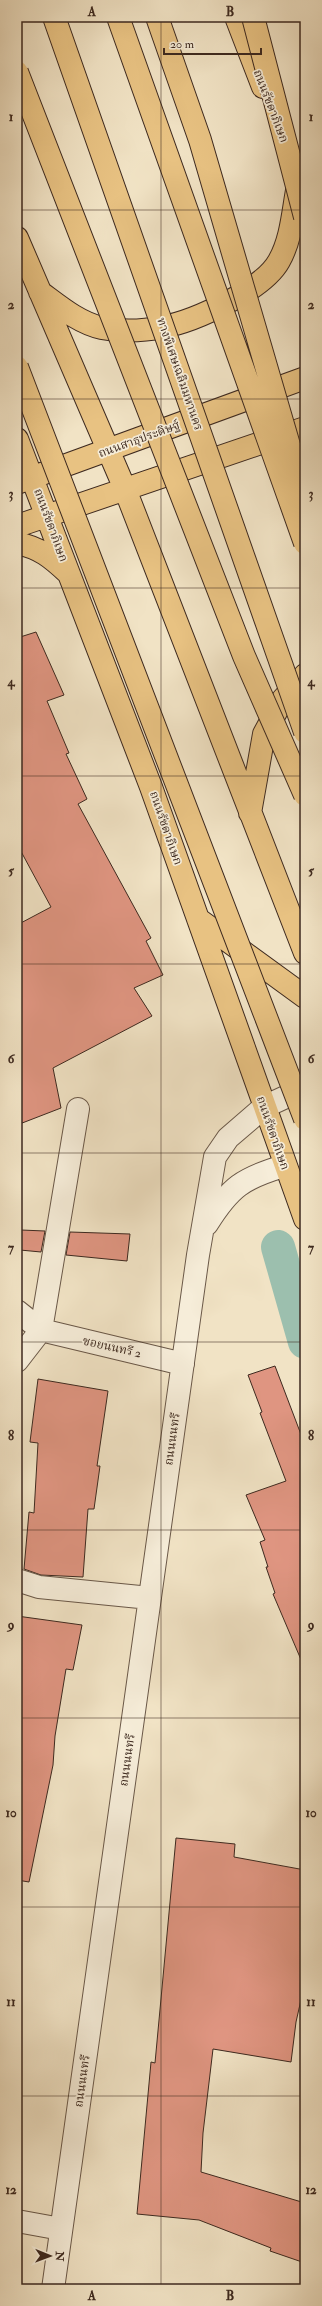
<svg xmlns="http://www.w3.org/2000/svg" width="322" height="2306" font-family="'IM FELL Double Pica','Noto Serif Thai',serif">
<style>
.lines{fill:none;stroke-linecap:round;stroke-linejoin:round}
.canal{stroke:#9cbfae;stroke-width:34}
.building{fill:#df9581;stroke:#3d291f}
.minor-casing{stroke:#6a5848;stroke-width:24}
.major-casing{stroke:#3d291f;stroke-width:24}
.minor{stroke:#f6edd9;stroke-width:22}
.major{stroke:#e8c282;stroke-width:22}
.major-bridge-casing{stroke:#3d291f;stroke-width:24;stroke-linecap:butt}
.highway-bridge-casing{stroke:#3d291f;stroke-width:24;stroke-linecap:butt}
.major-bridge{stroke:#e8c282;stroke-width:22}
.highway-bridge{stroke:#e8c282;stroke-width:22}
.grid{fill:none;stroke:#3d291f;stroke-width:1;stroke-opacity:0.55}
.labels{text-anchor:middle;stroke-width:3.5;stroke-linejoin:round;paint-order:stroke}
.street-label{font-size:12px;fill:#3d291f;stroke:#f6edd9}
.neatline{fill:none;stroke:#3d291f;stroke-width:1.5}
.grid-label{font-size:13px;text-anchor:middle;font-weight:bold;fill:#3d291f}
</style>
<rect width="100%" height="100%" fill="#f1e3c5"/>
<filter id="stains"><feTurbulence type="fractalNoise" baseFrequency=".005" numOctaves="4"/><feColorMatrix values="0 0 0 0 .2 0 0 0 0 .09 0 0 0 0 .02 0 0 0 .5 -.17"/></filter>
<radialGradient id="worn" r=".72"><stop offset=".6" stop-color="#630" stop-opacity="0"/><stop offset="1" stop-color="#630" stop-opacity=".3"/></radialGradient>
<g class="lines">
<!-- canal -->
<path class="canal" d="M278,1247L305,1342"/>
</g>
<!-- building -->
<path class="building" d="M36,632L64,695L47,701L69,753L66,754L87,799L78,804L151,938L146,941L163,975L134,988L152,1016L53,1068L61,1108L17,1125V925L51,907L17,844V638Z
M21,1230L45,1231L41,1252L20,1250Z
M70,1232L130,1234L127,1261L66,1255Z
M275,1366L305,1445V1669L273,1594L275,1593L266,1567H268L260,1542L265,1540L246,1495L286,1481L260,1413L262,1412L248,1375Z
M38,1379L108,1391L97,1466H100L94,1509H88L83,1577L41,1575L24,1569L29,1512L34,1513L38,1443L30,1442Z
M17,1616L82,1625L73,1670L66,1669L55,1736L53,1765L29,1882L17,1880Z
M176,1838L235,1844L234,1857L305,1870V1982L296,2022L291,2062L213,2049L203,2133L201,2172L305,2203V2263L270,2251L271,2248L199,2220L137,2214L151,2062L155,2063Z"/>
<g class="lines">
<!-- minor casing -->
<g class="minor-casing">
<path id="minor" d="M207,1224C230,1187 243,1178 284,1166
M17,1311L41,1330L183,1364
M17,1361L41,1330L78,1109
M17,1580L39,1587L150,1598
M17,2221L61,2229
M53,2289L198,1255L215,1157L228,1138L264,1107L305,1088"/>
</g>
<!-- major casing -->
<g class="major-casing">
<path id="major" d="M236,17L263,87
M17,238L125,489L305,953
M40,292C59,306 79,323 102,328C122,332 143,331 163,327C195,321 263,290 279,261C292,238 293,210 298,185
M17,439L151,787L305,1219
M17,483L305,378
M17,526L305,428
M17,543C40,548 51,557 68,573
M250,813L264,734L283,699L305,675
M198,919L305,997"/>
</g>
<!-- minor -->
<use href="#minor" class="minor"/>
<!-- major -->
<use href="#major" class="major"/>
<!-- major-bridge casing -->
<g class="major-bridge-casing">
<path id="major-bridge" d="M253,17L305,217
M17,367L305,1119"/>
</g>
<!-- highway-bridge casing -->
<g class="highway-bridge-casing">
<path id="highway-bridge" d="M54,17L305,732
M118,17L305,543
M157,17L200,140L305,500
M17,72L244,656L305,795"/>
</g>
<!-- major-bridge -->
<use href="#major-bridge" class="major-bridge"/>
<!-- highway-bridge -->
<use href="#highway-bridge" class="highway-bridge"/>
</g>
<!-- grid -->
<path class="grid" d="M161,17V2289M17,210H305M17,399H305M17,588H305M17,776H305M17,964H305M17,1153H305M17,1342H305M17,1530H305M17,1718H305M17,1907H305M17,2096H305"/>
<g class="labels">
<!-- street labels -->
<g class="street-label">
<text transform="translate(271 106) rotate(69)" y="4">ถนนรัชดาภิเษก</text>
<text transform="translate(180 374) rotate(71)" y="4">ทางพิเศษเฉลิมมหานคร</text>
<text transform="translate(139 439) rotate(-20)" y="4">ถนนสาธุประดิษฐ์</text>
<text transform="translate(51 525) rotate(70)" y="4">ถนนรัชดาภิเษก</text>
<text transform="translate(166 828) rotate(71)" y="4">ถนนรัชดาภิเษก</text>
<text transform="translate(273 1133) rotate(71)" y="4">ถนนรัชดาภิเษก</text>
<text transform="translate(112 1347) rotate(13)" y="4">ซอยนนทรี 2</text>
<text transform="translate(172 1439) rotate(-82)" y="4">ถนนนนทรี</text>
<text transform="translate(127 1760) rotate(-82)" y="4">ถนนนนทรี</text>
<text transform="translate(82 2081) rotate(-82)" y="4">ถนนนนทรี</text>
</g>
</g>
<!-- margin -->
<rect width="322" height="2306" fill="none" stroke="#f1e3c5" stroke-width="44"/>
<!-- north arrow -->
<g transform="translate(50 2256) rotate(91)" stroke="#f6edd9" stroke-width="3" paint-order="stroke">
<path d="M0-3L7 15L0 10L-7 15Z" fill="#3d291f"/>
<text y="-6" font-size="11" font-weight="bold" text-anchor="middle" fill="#3d291f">N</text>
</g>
<!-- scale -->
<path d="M164 48v6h97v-6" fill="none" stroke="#3d291f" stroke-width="2"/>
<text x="170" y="48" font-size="12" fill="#3d291f" stroke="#f6edd9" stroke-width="3" paint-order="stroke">20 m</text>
<rect x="22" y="22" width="278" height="2262" class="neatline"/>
<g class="grid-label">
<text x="92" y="16">A</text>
<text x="230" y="16">B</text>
<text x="11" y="121">1</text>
<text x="311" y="121">1</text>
<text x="11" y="309">2</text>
<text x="311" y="309">2</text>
<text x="11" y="498">3</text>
<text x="311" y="498">3</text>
<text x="11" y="686">4</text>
<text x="311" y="686">4</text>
<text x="11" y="875">5</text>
<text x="311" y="875">5</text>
<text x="11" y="1063">6</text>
<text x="311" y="1063">6</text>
<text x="11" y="1252">7</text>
<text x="311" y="1252">7</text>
<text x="11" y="1440">8</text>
<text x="311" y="1440">8</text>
<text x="11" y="1629">9</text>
<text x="311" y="1629">9</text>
<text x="11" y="1817">10</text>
<text x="311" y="1817">10</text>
<text x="11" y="2006">11</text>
<text x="311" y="2006">11</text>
<text x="11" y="2194">12</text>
<text x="311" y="2194">12</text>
<text x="92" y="2300">A</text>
<text x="230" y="2300">B</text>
</g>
<rect width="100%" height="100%" filter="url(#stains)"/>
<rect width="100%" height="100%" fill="url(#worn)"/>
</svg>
